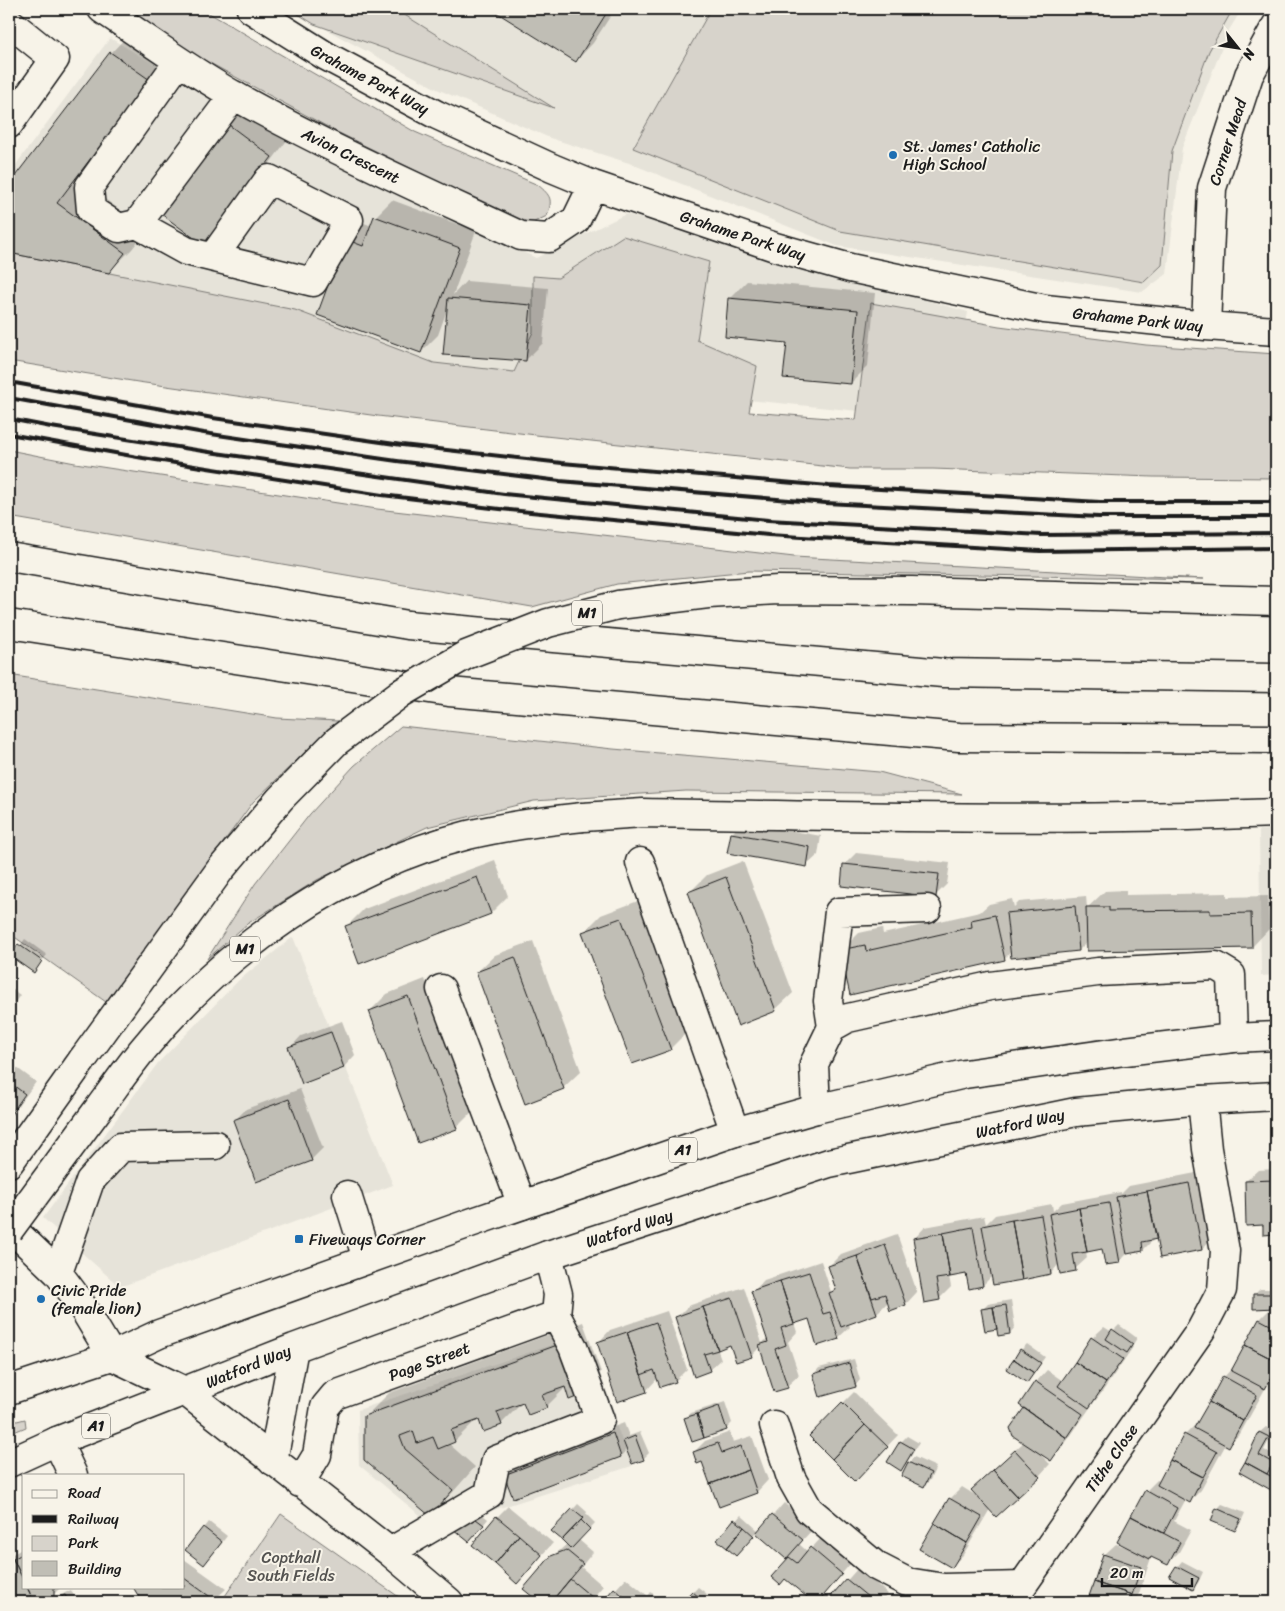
<svg xmlns="http://www.w3.org/2000/svg" width="1285" height="1611" font-family="Sriracha,sans-serif">
<style>
.built{fill:#e6e3d9}
.green{fill:#d7d3cb;stroke:#7a7874}
.shadow{fill:#0003}
.building{fill:#c0beb5;stroke:#1c1c1c}
.lines{fill:none;stroke-linecap:round;stroke-linejoin:round}
.minor-casing{stroke:#1c1c1c;stroke-width:31}
.highway-casing{stroke:#1c1c1c;stroke-width:31}
.minor{stroke:#f7f3e8;stroke-width:28}
.highway{stroke:#f7f3e8;stroke-width:28}
.rail{stroke:#1c1c1c;stroke-width:4}
.highway-bridge-casing{stroke:#1c1c1c;stroke-width:31;stroke-linecap:butt}
.highway-bridge{stroke:#f7f3e8;stroke-width:28}
.poi-dot{fill:#1f6fb2;stroke:#f7f3e8;stroke-width:2}
.labels{text-anchor:middle;stroke-width:4;stroke-linejoin:round;paint-order:stroke}
.shield{fill:#f7f3e8;stroke:#5e5c59;stroke-width:1}
.shield-label{font-size:15px;font-weight:bold;fill:#1c1c1c}
.street-label{font-size:16px;fill:#1c1c1c;stroke:#f7f3e8}
.poi-label{font-size:16px;fill:#1c1c1c;stroke:#f7f3e8;text-anchor:start}
.park-label{font-size:16px;fill:#545351;stroke:#f7f3e8}
</style>
<rect width="100%" height="100%" fill="#f7f3e8"/>
<filter id="ink" filterUnits="userSpaceOnUse"><feTurbulence type="fractalNoise" baseFrequency=".02" numOctaves="2"/><feDisplacementMap in="SourceGraphic" scale="10" xChannelSelector="R" yChannelSelector="G"/><feConvolveMatrix kernelMatrix="1 2 1 2 8 2 1 2 1" color-interpolation-filters="sRGB"/></filter>
<g filter="url(#ink)">
<!-- built -->
<path class="built" d="M292,9H1242L1229,30L1182,148L1167,274L1142,292L837,246L629,163L550,138L437,89L329,31Z
M110,38L263,128L536,258L626,214L968,312L949,420L426,368L9,266V174Z
M1276,829V975L1261,976L1259,830Z
M293,937L393,1185L120,1287L43,1218L158,1063L238,981Z
M581,1335L632,1466L484,1513L443,1534L359,1465L358,1410Z"/>
<!-- green -->
<path class="green" d="M125,9H202L415,132L538,185C551,196 553,199 547,216L534,222L518,221L337,132L197,56Z
M290,9H395L554,108L314,24Z
M711,9H1233L1209,51L1172,151L1162,265L1144,282L840,231L633,148Z
M623,236L709,262L697,340L757,366L749,412L856,420L871,303L999,326L1146,345L1276,354V478L1153,477L933,469H850L536,435L378,416L138,382L9,361V253L295,310L434,363L514,372L533,332V276L558,278Z
M9,450L75,463L377,509L794,557L1204,579L749,571L617,584L532,607L9,517Z
M9,675L277,718L338,721L253,802L106,1002L9,933Z
M401,726L613,749L879,772L962,794L686,791L534,801L427,827L317,880L247,924L207,959L255,884L310,814L354,766Z
M25,1419L26,1427L9,1434V1423Z
M281,1514L406,1602H227L223,1599Z"/>
<!-- shadow -->
<path class="shadow" d="M493,9H615L593,43L576,61Z
M133,30L172,56L79,180L147,230L132,249L109,272L9,252V187L111,53Z
M243,105L288,139L222,227L159,211Z
M392,200L476,231L453,295L466,281L548,288L543,343L526,360L447,310L438,335L421,352L346,240L364,223L372,226L375,217Z
M747,281L875,293L868,366L851,383L788,342L729,299Z
M744,822L821,836L818,855L806,866L732,833Z
M856,853L950,863L947,884L936,895L842,885L845,864Z
M495,860L508,896L491,913L346,927L364,909Z
M743,861L793,993L775,1010L690,892L707,875Z
M1126,890V895L1227,893V897L1268,896L1269,929L1252,947L1088,941L1079,950L1011,952L1004,959L841,951L859,933L882,928L883,934L980,912L989,904L1012,899L1014,907L1019,902L1086,896L1087,908L1105,891Z
M638,901L688,1031L670,1049L583,933L601,915Z
M25,939L47,955L33,971L12,956Z
M533,941L581,1071L563,1088L477,972L495,955Z
M425,979L474,1110L457,1127L419,1142L370,1011L387,994Z
M9,987L20,995L9,1011Z
M342,1021L355,1055L344,1067L290,1048L301,1036Z
M9,1062L36,1082L9,1118Z
M300,1089L323,1148L311,1160L234,1121L246,1109Z
M1276,1169V1233H1265L1264,1224L1246,1181L1258,1170Z
M1201,1172L1213,1237L1202,1249L1158,1238L1154,1239L1143,1250L1128,1253L1120,1261L1103,1247L1086,1251L1087,1258L1075,1269L1059,1264L1051,1273L992,1276L983,1285L967,1273L949,1276L951,1287L939,1299L914,1239L925,1227L984,1216L986,1224L995,1215L1052,1204L1053,1211L1062,1203L1121,1192V1194L1129,1186Z
M897,1234L917,1292L906,1304L889,1301L877,1313L848,1323L850,1327L838,1338L810,1318L794,1323L797,1332L788,1342L799,1375L787,1386L761,1346L751,1356L731,1344L717,1348L721,1359L709,1370L676,1318L688,1306L744,1287L762,1343L768,1338L753,1292L764,1280L821,1261L831,1292L836,1287L829,1266L841,1254Z
M1260,1289H1276V1307H1254V1295Z
M1011,1300L1015,1327L1010,1333L999,1335L998,1327L982,1310L988,1304Z
M1271,1308L1276,1310V1376L1266,1387L1240,1434L1228,1445L1226,1444L1201,1490L1190,1501L1186,1499L1174,1521L1191,1530L1179,1552L1167,1564L1152,1555L1136,1602H1088L1104,1555L1116,1544L1129,1548L1119,1541L1146,1491L1157,1480L1160,1481L1185,1435L1197,1423L1198,1424L1224,1377L1235,1365L1260,1319Z
M667,1311L687,1369L675,1381L658,1378L646,1391L599,1342L610,1330Z
M583,1322L601,1372L579,1394L566,1387L546,1407L524,1401L501,1424L480,1418L476,1420L455,1441L448,1443L475,1467L453,1492L430,1515L366,1416L389,1393Z
M1119,1325L1137,1338L1132,1346L1133,1347L1100,1395L1094,1402L1062,1448L1051,1460L1041,1455L1050,1464L1039,1476L990,1509L963,1555L952,1566L950,1499L962,1487L980,1498L984,1478L1024,1442L1025,1408L1036,1382L1047,1370L1063,1381L1092,1338L1104,1327L1112,1332Z
M1027,1344L1045,1357L1027,1382L1008,1369L1021,1350Z
M854,1359L860,1380L855,1386L814,1374L819,1368Z
M854,1392L898,1435L855,1480L810,1436Z
M725,1402L732,1423L726,1429L685,1419L691,1413Z
M624,1423L629,1436L640,1432L649,1453L643,1459L627,1449L621,1456L514,1497L506,1475L517,1464Z
M1266,1427L1274,1431L1264,1450L1276,1456V1460L1272,1468L1276,1471V1484L1271,1489L1240,1472L1260,1432Z
M730,1432L733,1442L752,1436L768,1480L757,1492L719,1506L703,1460L694,1452L705,1441Z
M907,1436L919,1443L906,1464L900,1469L889,1462L901,1442Z
M914,1457L936,1467L930,1480L924,1486L909,1463Z
M784,1503L814,1528L799,1544L808,1552L822,1537L852,1562L817,1602H815L786,1578L788,1559L756,1532L741,1549L719,1540L741,1515L759,1531Z
M578,1504L587,1512L586,1514L595,1523L579,1540L593,1552L581,1567L603,1586L589,1602H541L525,1589L552,1557L567,1544L553,1531Z
M1222,1504L1245,1513L1240,1524L1235,1530L1217,1509Z
M508,1506L553,1543L517,1582L497,1517Z
M482,1514L488,1519L475,1535L460,1524Z
M209,1522L227,1536L210,1558L187,1550Z
M24,1548V1587H61L53,1595L38,1602H9V1556Z
M184,1559L226,1589L212,1602H143L134,1587H184Z
M1182,1561L1203,1572L1198,1583L1192,1588L1177,1567Z
M858,1568L888,1594L881,1602H828Z
M626,1578L648,1596L651,1592L663,1602H604Z
M698,1587L707,1594L700,1602H684Z
M71,1590L77,1602H56L55,1601L61,1595Z
M916,1598L921,1602H912Z"/>
<!-- building -->
<path class="building" d="M491,9H609L576,62Z
M110,52L150,80L57,203L125,253L109,273L9,253V184Z
M225,122L272,157L205,246L157,211Z
M374,216L460,248L421,353L317,315L345,239L363,246Z
M448,298L531,305L526,361L443,355Z
M728,298L858,310L851,384L783,378L787,343L725,337Z
M731,833L810,847L807,867L727,853Z
M843,864L939,874L936,897L841,886Z
M477,877L491,914L359,964L345,926Z
M726,877L776,1011L738,1026L688,892Z
M1075,906L1079,951L1011,958L1006,913Z
M1086,907H1109V911L1210,910V914L1251,913L1252,948L1087,951Z
M995,915L1005,960L850,995L840,950L865,945L866,951L972,927L971,920Z
M621,918L671,1050L632,1064L582,932Z
M18,944L42,961L34,973L10,956Z
M515,957L564,1089L525,1104L476,972Z
M408,996L457,1129L418,1143L369,1011Z
M331,1032L344,1068L302,1084L288,1047Z
M9,1082L25,1094L9,1117Z
M289,1099L312,1161L256,1182L233,1120Z
M1276,1180V1234L1263,1235V1225L1246,1226L1245,1181Z
M1189,1183L1202,1250L1160,1258L1147,1191Z
M1147,1191L1157,1239L1142,1242L1143,1251L1127,1254L1116,1197Z
M1109,1203L1120,1263L1105,1265L1102,1249L1087,1252L1079,1208Z
M1079,1208L1087,1252L1073,1254L1076,1271L1060,1274L1049,1214Z
M1041,1215L1051,1274L1022,1280L1012,1220Z
M1012,1220L1022,1280L993,1285L982,1226Z
M973,1227L983,1286L969,1289L966,1274L950,1277L943,1233Z
M943,1233L950,1277L936,1279L940,1300L924,1303L913,1238Z
M885,1245L906,1305L890,1311L885,1294L872,1298L857,1256Z
M857,1256L877,1314L841,1327L829,1293L836,1290L828,1266Z
M809,1272L823,1314L830,1312L839,1339L817,1346L809,1319L794,1324L780,1281Z
M780,1281L794,1324L781,1328L786,1345L775,1349L788,1388L774,1392L759,1345L768,1342L751,1291Z
M1253,1294H1276V1308L1253,1309Z
M732,1298L752,1357L736,1362L730,1345L718,1350L703,1307Z
M1006,1305L1010,1334L998,1336L993,1307Z
M703,1307L718,1350L704,1354L710,1371L694,1377L675,1317Z
M993,1307L997,1329L985,1331L981,1309Z
M1259,1319L1276,1328V1361L1245,1345Z
M656,1322L676,1382L660,1387L654,1370L641,1375L627,1332Z
M1112,1329L1133,1344L1127,1353L1106,1339Z
M627,1332L647,1392L617,1402L597,1342Z
M1091,1337L1123,1359L1106,1383L1075,1362Z
M560,1344L579,1396L569,1400L565,1387L542,1395L547,1408L528,1415L523,1403L497,1412L502,1425L483,1432L479,1420L451,1430L455,1442L438,1449L433,1437L417,1443L413,1431L400,1436L405,1449L453,1490L430,1516L364,1460V1416Z
M1245,1345L1276,1361V1369L1265,1389L1231,1371Z
M1020,1349L1041,1363L1034,1373L1014,1359Z
M1014,1359L1034,1373L1027,1383L1007,1369Z
M1075,1362L1106,1383L1089,1408L1058,1386Z
M849,1363L856,1387L820,1397L813,1374Z
M1223,1376L1257,1395L1243,1421L1209,1402Z
M1035,1381L1083,1414L1067,1438L1019,1405Z
M842,1402L865,1425L832,1459L809,1436Z
M1209,1402L1243,1421L1229,1447L1194,1428Z
M719,1406L727,1430L704,1438L697,1414Z
M1024,1408L1067,1438L1051,1461L1013,1436L1010,1428Z
M697,1414L704,1438L692,1442L684,1418Z
M865,1425L888,1447L855,1482L832,1459Z
M1259,1432L1269,1437L1259,1455L1273,1463L1267,1474L1245,1462Z
M613,1433L621,1457L513,1498L504,1475Z
M1184,1434L1217,1452L1203,1477L1170,1460Z
M635,1436L644,1460L632,1464L623,1441Z
M900,1441L914,1449L901,1471L887,1462Z
M718,1443L722,1453L741,1446L749,1470L710,1484L702,1462L697,1464L693,1452Z
M1015,1450L1040,1477L1018,1497L993,1470Z
M1170,1460L1203,1477L1190,1503L1157,1485Z
M908,1462L931,1473L924,1487L901,1476Z
M1245,1462L1276,1479L1271,1490L1239,1472Z
M749,1470L757,1493L719,1507L710,1484Z
M993,1470L1018,1497L996,1517L971,1490Z
M1145,1490L1177,1508L1164,1533L1131,1516Z
M949,1498L982,1517L967,1543L934,1523Z
M1216,1508L1241,1519L1235,1531L1211,1521Z
M572,1509L583,1518L562,1540L551,1531Z
M772,1514L803,1540L786,1559L756,1533Z
M496,1516L519,1535L495,1564L472,1545Z
M1131,1516L1180,1542L1168,1565L1151,1557L1150,1559L1117,1542Z
M476,1519L484,1525L469,1542L453,1529Z
M734,1519L744,1527L727,1548L717,1540Z
M581,1520L590,1529L571,1549L562,1540Z
M934,1523L967,1543L952,1568L919,1549Z
M203,1527L222,1542L204,1565L185,1550Z
M744,1527L754,1536L736,1556L727,1548Z
M519,1535L542,1555L517,1584L495,1564Z
M810,1547L842,1574L818,1602H813L785,1579L780,1585L771,1577L789,1557L797,1563Z
M566,1550L583,1564L551,1602H539L523,1589L551,1556Z
M24,1553V1581L13,1559Z
M1103,1554L1141,1567L1132,1595L1094,1582Z
M13,1559L24,1581V1587H27L34,1602H9V1561Z
M1176,1566L1199,1578L1193,1590L1169,1577Z
M184,1578L216,1601L142,1602L133,1587H184Z
M570,1579L593,1598L589,1602H551Z
M846,1579L874,1602H826Z
M1094,1582L1132,1595L1129,1602H1087Z
M27,1587H54V1596L40,1602H34Z
M614,1588L630,1602H602Z
M692,1591L702,1600L701,1602H682Z
M65,1595L69,1602H55L54,1601Z"/>
<g class="lines">
<!-- minor casing -->
<g class="minor-casing">
<path id="minor" d="M102,9C146,38 189,70 235,96C328,148 425,191 521,236L549,238L576,220L593,185
M251,9L326,56L437,115L552,168L593,185L775,247L850,268L1045,309L1206,326L1276,331
M9,22L55,59L9,124
M179,61L89,187L91,210L119,228L137,224L234,95
M137,224L186,251L313,282L349,220L269,179L213,257
M1206,326L1212,188L1249,75L1276,26
M640,862L735,1132
M441,989L522,1205
M832,1027L828,1001L839,912L927,909
M816,1109L814,1064L832,1027L848,1018L990,986L1098,972L1216,966L1231,975L1233,1038
M347,1195L367,1259
M9,1226L58,1273L79,1301L112,1356
M58,1273L90,1181L121,1147L215,1145
M185,1391L390,1552L449,1602
M774,1425L791,1478L809,1510L876,1566L907,1582L944,1588L1022,1586L1201,1330L1222,1290L1225,1251L1207,1149L1202,1100
M57,1441L73,1475
M300,1483L317,1455L325,1407L335,1395L556,1315L558,1294L548,1255
M390,1552L489,1494L496,1460L600,1420L573,1347L556,1315"/>
</g>
<!-- highway casing -->
<g class="highway-casing">
<path id="highway" d="M9,557L408,625L943,673L1276,678
M9,624L449,692L959,737L1276,739
M583,817L643,813C854,816 1065,822 1276,813
M9,1163L83,1059
M112,1356L185,1391
M9,1390L112,1356L159,1334L470,1223L735,1132L816,1109L965,1074L1125,1051L1233,1038L1276,1036
M273,1461L294,1348
M9,1463L57,1441L294,1348L548,1255L829,1163L1076,1112L1202,1100L1276,1096"/>
</g>
<!-- minor -->
<use href="#minor" class="minor"/>
<!-- highway -->
<use href="#highway" class="highway"/>
<!-- rail -->
<path class="rail" d="M9,382L213,418L402,445L562,463L829,486L1100,502H1276
M9,398L204,433L397,461L560,481L826,503L1099,517H1276
M9,419L51,427L209,452L504,494L768,520L1041,535L1276,533
M9,434L143,458L382,495L500,509L768,535L1040,551L1276,548"/>
<!-- highway-bridge casing -->
<g class="highway-bridge-casing">
<path id="highway-bridge" d="M83,1059L220,870L280,799L337,741L401,693L466,655L548,623L618,605L708,594L778,590L912,591L1276,601
M9,1230C39,1189 69,1149 99,1108C114,1088 128,1067 144,1048C226,948 342,867 468,835C506,826 544,821 583,817"/>
</g>
<!-- highway-bridge -->
<use href="#highway-bridge" class="highway-bridge"/>
</g>
</g>
<!-- markers -->
<g class="poi-dot">
<circle cx="893" cy="155" r="5"/>
<rect x="294" y="1234" width="10" height="10" rx="2.5"/>
<circle cx="41" cy="1299" r="5"/>
</g>
<g class="labels">
<!-- shield labels -->
<g class="shield">
<rect x="572" y="600.5" width="30" height="25" rx="4"/>
<rect x="230" y="936.5" width="30" height="25" rx="4"/>
<rect x="669" y="1137.5" width="28" height="25" rx="4"/>
<rect x="82" y="1413.5" width="28" height="25" rx="4"/>
</g>
<g class="shield-label">
<text x="587" y="618">M1</text>
<text x="245" y="954">M1</text>
<text x="683" y="1155">A1</text>
<text x="96" y="1431">A1</text>
</g>
<!-- street labels -->
<g class="street-label">
<text transform="translate(370 79) rotate(28)" y="6">Grahame Park Way</text>
<text transform="translate(1227 142) rotate(-72)" y="6">Corner Mead</text>
<text transform="translate(351 155) rotate(26)" y="6">Avion Crescent</text>
<text transform="translate(743 235) rotate(18)" y="6">Grahame Park Way</text>
<text transform="translate(1138 319) rotate(6)" y="6">Grahame Park Way</text>
<text transform="translate(1020 1123) rotate(-12)" y="6">Watford Way</text>
<text transform="translate(629 1228) rotate(-18)" y="6">Watford Way</text>
<text transform="translate(429 1361) rotate(-20)" y="6">Page Street</text>
<text transform="translate(248 1366) rotate(-22)" y="6">Watford Way</text>
<text transform="translate(1111 1458) rotate(-55)" y="6">Tithe Close</text>
</g>
<!-- poi labels -->
<g class="poi-label">
<text x="903" y="152">St. James' Catholic<tspan x="903" dy="18">High School</tspan></text>
<text x="309" y="1245">Fiveways Corner</text>
<text x="51" y="1296">Civic Pride<tspan x="51" dy="18">(female lion)</tspan></text>
</g>
<!-- park labels -->
<g class="park-label">
<text x="291" y="1563">Copthall<tspan x="291" dy="18">South Fields</tspan></text>
</g>
</g>
<!-- margin -->
<rect width="1285" height="1611" fill="none" stroke="#f7f3e8" stroke-width="30"/>
<rect x="15" y="15" width="1255" height="1581" fill="none" stroke="#1c1c1c" stroke-width="2" filter="url(#ink)"/>
<!-- legend -->
<rect x="22" y="1474" width="162" height="115" fill="#f7f3e8" stroke="#9f9d96"/>
<rect x="32" y="1490" width="25" height="8" fill="#f7f3e8" stroke="#9f9d96"/>
<text x="68" y="1498" font-size="15" fill="#1c1c1c">Road</text>
<rect x="32" y="1515" width="25" height="8" fill="#1c1c1c" stroke="#9f9d96"/>
<text x="68" y="1524" font-size="15" fill="#1c1c1c">Railway</text>
<rect x="32" y="1536" width="25" height="15" fill="#d7d3cb" stroke="#9f9d96"/>
<text x="68" y="1548" font-size="15" fill="#1c1c1c">Park</text>
<rect x="32" y="1561" width="25" height="15" fill="#c0beb5" stroke="#9f9d96"/>
<text x="68" y="1574" font-size="15" fill="#1c1c1c">Building</text>
<!-- north arrow -->
<g transform="translate(1238 48) rotate(120)" stroke="#f7f3e8" stroke-width="4" paint-order="stroke">
<path d="M0-4L9 19L0 12L-9 19Z" fill="#1c1c1c"/>
<text y="-8" font-size="14" font-weight="bold" text-anchor="middle" fill="#1c1c1c">N</text>
</g>
<!-- scale -->
<path d="M1102 1578v8h90v-8" fill="none" stroke="#1c1c1c" stroke-width="2.5"/>
<text x="1110" y="1578" font-size="15" fill="#1c1c1c" stroke="#f7f3e8" stroke-width="4" paint-order="stroke">20 m</text>
</svg>
